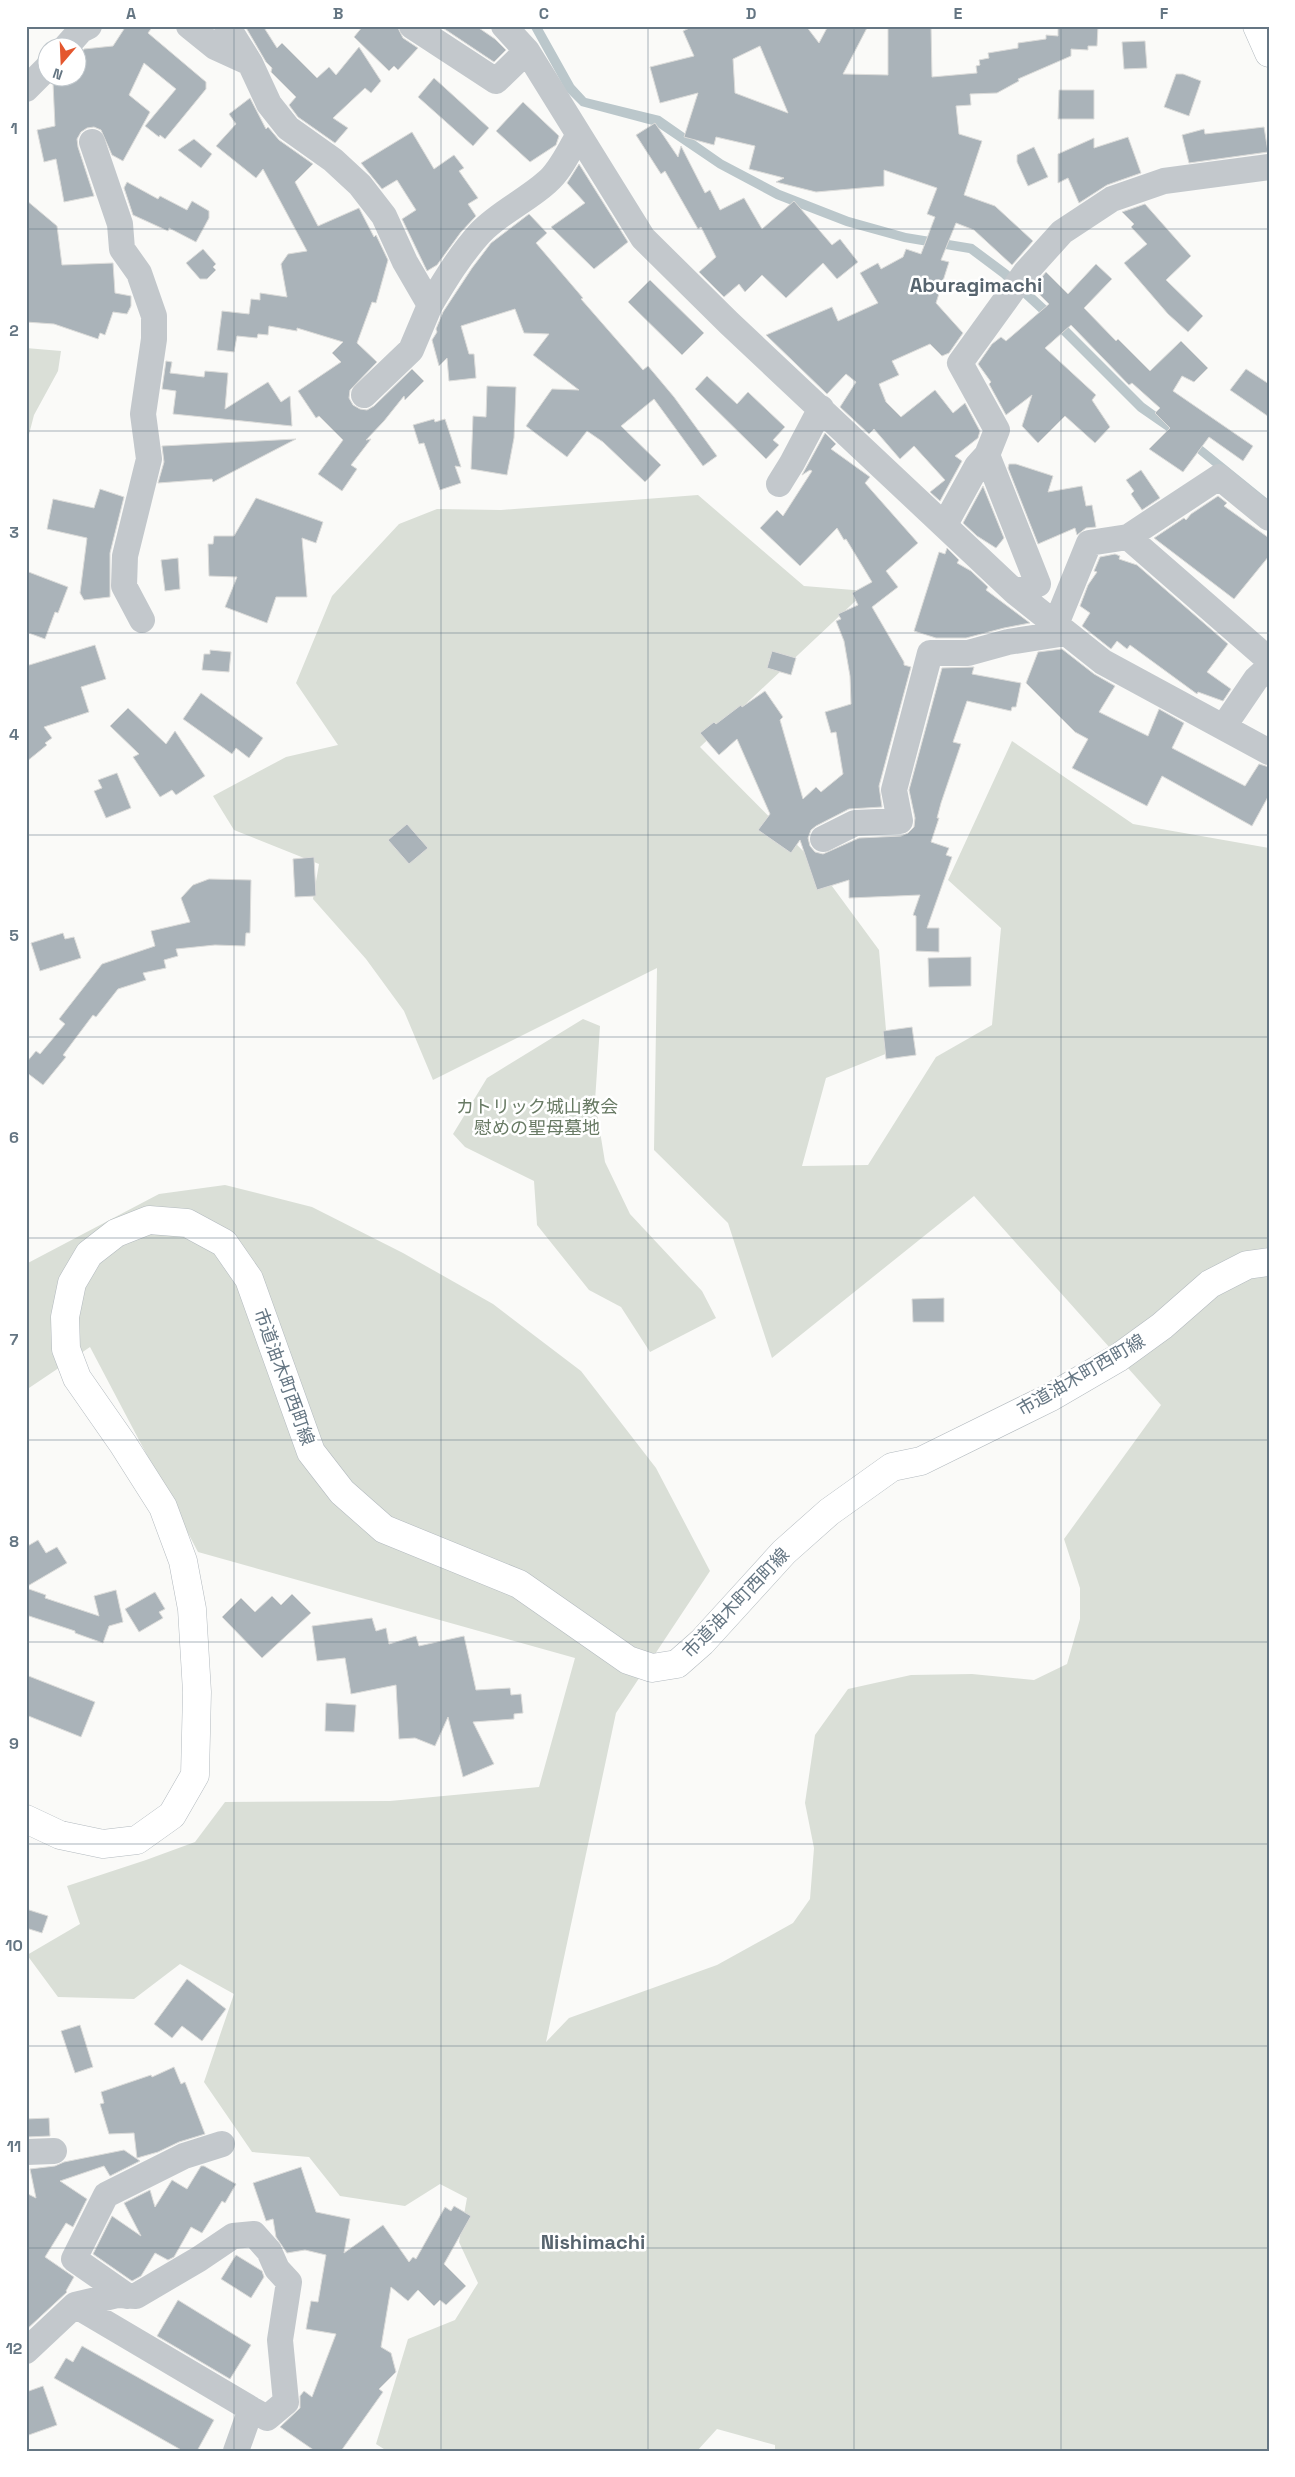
<svg xmlns="http://www.w3.org/2000/svg" width="1295" height="2477" font-family="'Space Grotesk','Noto Sans JP',sans-serif">
<style>
.green{fill:#dadfd7}
.water{fill:#bbc7cb}
.building{fill:#aab3b9;stroke:#dcdcda;fill-rule:evenodd}
.lines{fill:none;stroke-linecap:round;stroke-linejoin:round}
.secondary-casing{stroke:#b3babf;stroke-width:29}
.street{stroke:#c3c8cc;stroke-width:26}
.secondary{stroke:#fff;stroke-width:28}
.grid{fill:none;stroke:#657683;stroke-width:1;stroke-opacity:0.55}
.labels{text-anchor:middle;stroke-width:5;stroke-linejoin:round;paint-order:stroke}
.park-label{font-size:18px;fill:#687a64;stroke:#fff}
.street-label{font-size:18px;fill:#657683;stroke:#fff}
.quarter-label{font-size:20px;font-weight:bold;fill:#57646e;stroke:#fff}
.neatline{fill:none;stroke:#657683;stroke-width:2}
.grid-label{font-size:16px;text-anchor:middle;font-weight:bold;fill:#657683}
</style>
<rect width="100%" height="100%" fill="#fafaf8"/>
<!-- green -->
<path class="green" d="M26,348L61,351L58,371L34,415L26,446Z
M698,495L804,586L866,591L700,747L815,863L879,950L888,1053L826,1078L802,1166L868,1165L936,1057L992,1025L1001,928L948,880L1012,741L1133,824L1269,848V2451H775V2445L717,2429L697,2451H387L376,2444L408,2339L455,2320L478,2283L459,2242L467,2198L440,2184L405,2206L340,2196L309,2157L252,2152L204,2082L234,1994L180,1964L134,1999L58,1997L27,1955L80,1924L67,1886L146,1860L195,1842L225,1802L390,1801L539,1787L575,1658L198,1552L90,1347L26,1390V1264L159,1194L225,1185L312,1207L403,1253L493,1304L581,1371L656,1468L710,1571L616,1713L546,2042L569,2018L717,1965L793,1923L810,1899L814,1848L805,1803L815,1735L848,1689L911,1675L972,1674L1034,1680L1067,1664L1080,1619V1588L1064,1539L1161,1405L974,1196L772,1358L728,1223L654,1150L657,968L433,1080L404,1011L366,959L313,899L319,864L234,830L213,796L286,757L338,745L296,683L332,596L399,524L437,509L501,510Z
M583,1019L600,1026L595,1101L605,1162L630,1214L702,1291L716,1318L650,1352L621,1307L589,1290L537,1225L534,1181L465,1147L453,1134L487,1078Z"/>
<!-- water -->
<path class="water" d="M530,26H541L574,85L586,98L660,116L723,160L780,190L849,217L906,233L973,244L1008,270L1049,308L1144,403L1195,440L1269,500V512L1190,447L1138,411L1042,315L1001,277L969,253L904,242L846,226L776,199L718,168L656,126L581,106L566,91Z"/>
<!-- building -->
<path class="building" d="M126,26H153L148,33L206,82V89L165,139L160,135L159,137L145,126L176,89L144,63L129,95L150,112L123,161L112,155L101,130L94,127L87,128L81,132L77,139L78,147L94,196L64,202L56,159L44,162L37,130L55,126L53,83L59,78H78V57L84,49L113,46Z
M245,26H263L277,48L282,43L317,78L329,67L336,75L359,47L381,81L371,93L365,88L333,118L348,128L335,143L298,117L289,105L296,97L271,72L272,68L266,62Z
M363,26H397L403,38L418,48L398,70L394,66L389,71L354,37Z
M440,26H476L495,39L506,50L494,62Z
M694,26H806L819,43L828,26H868L843,74L888,75V26H931L932,77L977,73L976,66L980,65L979,60L989,58L988,53L1018,48V43L1046,39V35L1058,36V26H1098L1097,46H1088V50L1071,49V56L1018,79L1019,81L997,93L970,94L971,105L956,106L959,134L982,141L964,195L995,206L1033,241L1012,265L974,230L956,223L941,260L949,262L936,303L963,333L949,353L942,356L930,344L892,361L899,375L879,384L886,402L901,417L935,390L953,413L965,403L980,431L978,438L955,456L962,461L940,501L930,492L945,480L914,446L900,459L874,429L869,434L840,407L856,382L846,374L827,394L766,335L832,307L838,321L878,303L860,273L878,263L881,269L903,257L906,249L921,254L935,217L927,214L937,188L884,170V186L816,192L776,182L784,178L749,169L755,146L716,137L714,145L684,137L698,93L660,103L650,67L694,56L683,31ZM760,46L788,113L735,93L733,59Z
M1145,41L1147,68L1124,69L1122,42Z
M1176,74H1183L1201,81L1189,116L1164,107Z
M434,78L489,128L473,146L418,97Z
M1059,90H1094V119H1058Z
M250,98L266,129L268,127L279,140L313,164L295,182L318,226L359,208L374,237L376,235L388,260L376,303L372,302L357,343L377,362L350,390L349,398L353,405L360,409L367,410L374,406L412,369L424,381L405,400L404,396L384,421L366,440L371,439L351,465L357,469L342,491L318,474L343,440L319,416L316,418L298,391L341,362L332,353L343,342L297,328V331L269,326L268,335L258,334L257,338L237,336L234,352L217,350L222,311L249,314L251,299L260,300V293L287,297L281,264L288,254L307,251L263,169L256,178L216,146L236,124L229,114Z
M523,102L559,136L556,145L530,162L496,131Z
M655,123L678,157L681,146L705,193L710,190L720,210L744,198L762,229L794,201L832,245L840,239L858,262L837,279L823,263L786,298L762,275L745,292L739,284L724,297L699,272L716,257L701,227L698,229L665,171L661,174L636,135Z
M1264,127L1268,152L1189,163L1182,135L1204,129L1205,134Z
M412,132L434,169L454,155L464,168L459,171L478,198L468,204L476,216L461,232L437,265L427,271L402,219L416,210L397,180L382,189L361,163Z
M1128,137L1141,173L1107,185L1079,203L1068,178L1058,183V154L1094,138V148Z
M194,139L212,154L201,168L178,150Z
M1034,147L1048,177L1028,186L1017,162V155Z
M579,164L628,242L594,269L551,227L585,203L567,183Z
M127,182L158,199L160,196L187,210L192,201L209,211V218L196,242L169,228L168,231L133,215L124,188Z
M26,200L57,226L62,265L113,263L115,293L131,296V306L127,314L113,312L105,335L100,333L98,339L54,324L26,322Z
M1145,204L1191,256L1166,280L1203,316L1188,332L1168,314L1124,263L1147,244L1131,227L1134,224L1122,212Z
M529,214L547,233L536,243L583,298L581,299L643,370L648,366L674,397L717,456L703,466L654,399L621,426L661,465L645,482L603,442L587,431L567,457L526,426L552,389L579,390L533,355L549,334L524,333L515,309L461,326L469,354H474L476,378L449,381L447,358L439,366L432,340L437,332L436,329L443,312L472,268L491,243Z
M203,249L216,264L213,267L216,270L207,279H200L186,263Z
M1096,264L1112,279L1084,308L1116,341L1118,339L1150,371L1181,341L1208,368L1194,382L1182,376L1173,391L1253,446L1243,461L1209,437L1183,472L1149,449L1170,428L1155,413L1160,408L1132,383L1129,385L1071,325L1045,348L1096,395L1092,400L1110,427L1095,443L1065,416L1038,443L1022,426L1032,395L1006,415L989,384L991,382L978,364L992,344L1001,337L1006,341L1049,304L1033,288L1046,272L1068,294Z
M650,280L704,333L682,355L628,302Z
M166,361L172,362L170,373L204,377L205,371L228,373L225,409L268,382L281,402L290,396L292,426L173,414L176,391L162,389Z
M1246,369L1269,384V417L1230,390Z
M707,376L737,404L748,392L785,427L773,440L779,445L766,459L695,389Z
M487,386L516,387L514,438L507,475L471,469L473,416L486,417Z
M434,419L435,422L445,419L461,467L455,466L461,483L440,490L424,443L419,444L413,425Z
M825,433L836,444L831,449L870,477L865,483L918,543L886,571L898,587L872,607L904,662V665L911,667L879,786L882,807L849,809L816,826L811,830L808,838L810,846L815,852L823,854L859,838L901,836L908,833L914,827L915,818L909,790L942,668L974,667L972,674L1021,683L1016,707H1012L1011,711L967,701L953,742L961,744L941,803L937,818H939L931,842L949,848L946,855L952,857L927,928H939V952L916,951V916L913,915L920,895L849,898V880L817,890L800,840L791,853L758,830L770,814L737,739L719,755L700,733L714,722L716,724L741,705L742,707L765,691L783,717L780,720L803,799L816,787L821,792L843,774L836,732L831,733L825,712L851,704L850,676L844,641L836,621L841,619L838,614L858,605L852,593L872,582L846,539L844,540L837,528L800,566L760,528L777,510L783,516L812,471L810,470L802,475Z
M296,439L213,482L212,479L158,483L164,462L162,446Z
M1009,464H1016L1053,476L1048,492L1082,486L1086,506L1092,505L1096,527L1086,528L1077,535L1075,528L1038,544L1008,468Z
M1141,470L1160,498L1142,510L1131,494L1134,491L1126,480Z
M983,486L1004,538L996,548L977,536L963,523Z
M100,489L124,497L110,553V597L84,600L80,593L87,538L47,529L53,499L94,508Z
M1218,496L1227,503L1224,506L1269,538V556L1234,599L1154,538L1184,518L1186,520L1191,514Z
M256,498L323,522L316,543L302,538L307,597H276L267,623L225,607L237,577L209,576L208,544H213L214,536H234Z
M947,548L959,560L957,563L971,571L988,587L986,590L1030,623L1004,628L966,638H936L914,631L939,552L945,554Z
M1115,554L1120,556L1119,559L1137,565L1228,644L1207,672L1231,689L1223,701L1198,692L1197,694L1130,645L1127,649L1117,641L1111,649L1082,626L1090,613L1080,606L1088,585L1097,572L1094,571L1100,557Z
M178,558L180,589L165,591L161,560Z
M26,571L68,587L58,613L55,612L45,639L26,632Z
M95,645L106,679L81,687L89,712L44,727L52,738L45,743L47,745L26,762V666Z
M1062,649L1094,674L1115,686L1099,712L1148,736L1159,709L1184,723L1172,748L1245,786L1259,764L1269,767V795L1252,826L1162,776L1147,806L1072,768L1088,739L1075,732L1026,683L1038,652Z
M210,650L231,652L229,672L202,670L204,654H210Z
M772,651L796,658L791,675L767,668Z
M201,693L263,738L249,758L236,748L232,754L183,719Z
M128,708L166,744L175,731L205,776L176,795L172,790L160,797L133,757L139,754L110,726Z
M117,773L131,808L106,818L94,791L102,788L98,780Z
M407,824L428,848L409,864L388,840Z
M314,857L316,896L295,897L293,859Z
M209,879L251,880L250,933H246L245,946L215,945L176,949L178,956L164,960L166,968L143,973L146,980L118,989L96,1017L93,1015L63,1055L66,1057L43,1085L26,1072V1063L36,1051L40,1054L65,1024L59,1019L102,964L155,946L151,931L190,922L181,898L193,885Z
M63,933L65,939L74,937L81,958L40,971L31,943Z
M971,957V986L929,987L928,958Z
M912,1027L916,1055L886,1059L883,1031Z
M944,1298V1322H913L912,1299Z
M38,1540L46,1553L57,1547L67,1563L26,1587V1547Z
M26,1588L46,1595L45,1598L99,1616L94,1596L116,1590L123,1622L109,1626L103,1643L75,1633V1631L26,1615Z
M155,1592L165,1609L159,1612L163,1618L139,1632L125,1609Z
M292,1594L311,1613L262,1658L222,1617L241,1598L255,1612L272,1596L281,1605Z
M372,1618L376,1631L386,1628L389,1644L416,1636L419,1646L464,1636L476,1690L510,1688L511,1695L521,1694L523,1713L514,1714V1719L473,1722L494,1764L463,1777L448,1717L435,1746L415,1738L399,1739L396,1685L351,1694L345,1658L317,1661L312,1626Z
M26,1675L95,1702L81,1737L26,1715Z
M326,1703L356,1705L354,1732L325,1731Z
M26,1909L48,1916L42,1933L26,1928Z
M187,1979L226,2009L202,2041L182,2026L172,2038L154,2024Z
M80,2025L93,2067L75,2073L61,2031Z
M174,2067L181,2084L185,2082L205,2134L179,2142L158,2152L137,2158L134,2133L109,2134L100,2104L104,2103L101,2092L151,2075L152,2077Z
M49,2118L50,2136L26,2137V2119Z
M124,2150L140,2161L110,2176L104,2166L60,2181L87,2199L73,2227L66,2223L45,2257L74,2277L66,2291L67,2292L26,2330V2193L36,2198L30,2169L55,2166L64,2162Z
M201,2166H204L236,2184L225,2203L222,2201L202,2233L191,2227L174,2257L168,2260L155,2253L141,2276L132,2281L93,2254L112,2216L141,2236L124,2203L150,2190L155,2207L172,2180L187,2189Z
M301,2167L316,2212L350,2219L344,2253L383,2225L409,2262L413,2257L416,2259L445,2207L451,2211L454,2206L471,2216L444,2264L466,2286L446,2305L440,2300L434,2306L418,2290L408,2301L391,2287L381,2347L391,2353L396,2372L379,2389L383,2392L341,2451H315L280,2427L300,2408V2396L304,2391L312,2397L336,2334L306,2329L311,2301L318,2302L326,2255L305,2250L287,2253L276,2237L273,2219L266,2221L253,2183Z
M236,2255L262,2271L264,2277L251,2298L221,2279Z
M178,2300L251,2345L230,2379L157,2336Z
M82,2346L214,2420L197,2451H183L54,2378L66,2358L73,2362Z
M43,2386L57,2425L26,2436V2392Z"/>
<g class="lines">
<!-- secondary casing -->
<g class="secondary-casing">
<path id="secondary" d="M1257,26L1269,53
M26,1819L60,1835L103,1844L137,1840L172,1815L195,1775L197,1692L192,1609L183,1561L163,1507L123,1444L77,1378L66,1349L65,1317L72,1283L89,1254L116,1233L149,1220L187,1223L224,1243L249,1279L311,1452L342,1492L384,1529L519,1584L628,1660L652,1668L677,1664L702,1642L784,1552L829,1512L892,1467L921,1461L1051,1397L1118,1358L1162,1326L1210,1284L1247,1265L1269,1262"/>
</g>
<!-- street -->
<path class="street" d="M189,26L215,47L250,63
M227,26L250,63L269,104L288,128L333,160L360,185L384,216L405,262L430,305L411,350L364,395
M412,26L496,81L527,51
M504,26L527,51L643,238L729,323L1015,592L1103,662L1269,752
M65,48L81,30L89,26
M26,89L48,67
M92,142L120,224L122,249L139,273L154,316V339L143,414L149,459L125,556L124,586L142,620
M430,305C445,280 460,255 480,233C500,212 526,201 547,182C560,171 568,153 577,138H579
M779,484L792,463L821,408
M943,524L949,517L977,466L987,455
M1128,537L1269,660
M1015,592L1038,584L987,455L997,430L960,363L1025,273L1062,232L1112,199L1164,181L1269,167
M1056,624L1089,543L1128,537L1219,477L1269,518
M1224,726L1256,679L1269,667
M823,839L855,823L900,821L894,790L930,653H968L1008,642L1066,633
M26,2152L54,2151
M127,2296L74,2259L106,2195L184,2156L222,2144
M75,2305L251,2409L236,2451
M26,2351L75,2305L117,2295L136,2296L199,2259L233,2236L254,2234L269,2251L277,2269L289,2282L280,2340L286,2402L267,2418L251,2409"/>
<!-- secondary -->
<use href="#secondary" class="secondary"/>
</g>
<!-- grid -->
<path class="grid" d="M234,26V2451M441,26V2451M648,26V2451M854,26V2451M1061,26V2451M26,229H1269M26,431H1269M26,633H1269M26,835H1269M26,1037H1269M26,1238H1269M26,1440H1269M26,1642H1269M26,1844H1269M26,2046H1269M26,2248H1269"/>
<g class="labels">
<!-- park labels -->
<g class="park-label">
<text x="537" y="1113">カトリック城山教会<tspan x="537" dy="21">慰めの聖母墓地</tspan></text>
</g>
<!-- street labels -->
<g class="street-label">
<text transform="translate(1081 1375) rotate(-30)" y="6">市道油木町西町線</text>
<text transform="translate(284 1377) rotate(70)" y="6">市道油木町西町線</text>
<text transform="translate(736 1603) rotate(-46)" y="6">市道油木町西町線</text>
</g>
<!-- quarter labels -->
<g class="quarter-label">
<text x="976" y="292">Aburagimachi</text>
<text x="593" y="2249">Nishimachi</text>
</g>
</g>
<!-- border -->
<rect width="1295" height="2477" fill="none" stroke="#ffffff" stroke-width="55"/>
<!-- north arrow -->
<g transform="translate(62 62) rotate(199)"><circle r="24" fill="#ffffff" stroke="#c1c8cd"/>
<path d="M0-4L9 19L0 12L-9 19Z" fill="#e4572e"/>
<text y="-8" font-size="14" font-weight="bold" text-anchor="middle" fill="#657683">N</text>
</g>
<rect x="28" y="28" width="1240" height="2422" class="neatline"/>
<g class="grid-label">
<text x="131" y="19">A</text>
<text x="338" y="19">B</text>
<text x="544" y="19">C</text>
<text x="751" y="19">D</text>
<text x="958" y="19">E</text>
<text x="1164" y="19">F</text>
<text x="14" y="134">1</text>
<text x="14" y="336">2</text>
<text x="14" y="538">3</text>
<text x="14" y="740">4</text>
<text x="14" y="941">5</text>
<text x="14" y="1143">6</text>
<text x="14" y="1345">7</text>
<text x="14" y="1547">8</text>
<text x="14" y="1749">9</text>
<text x="14" y="1951">10</text>
<text x="14" y="2152">11</text>
<text x="14" y="2354">12</text>
</g>
</svg>
